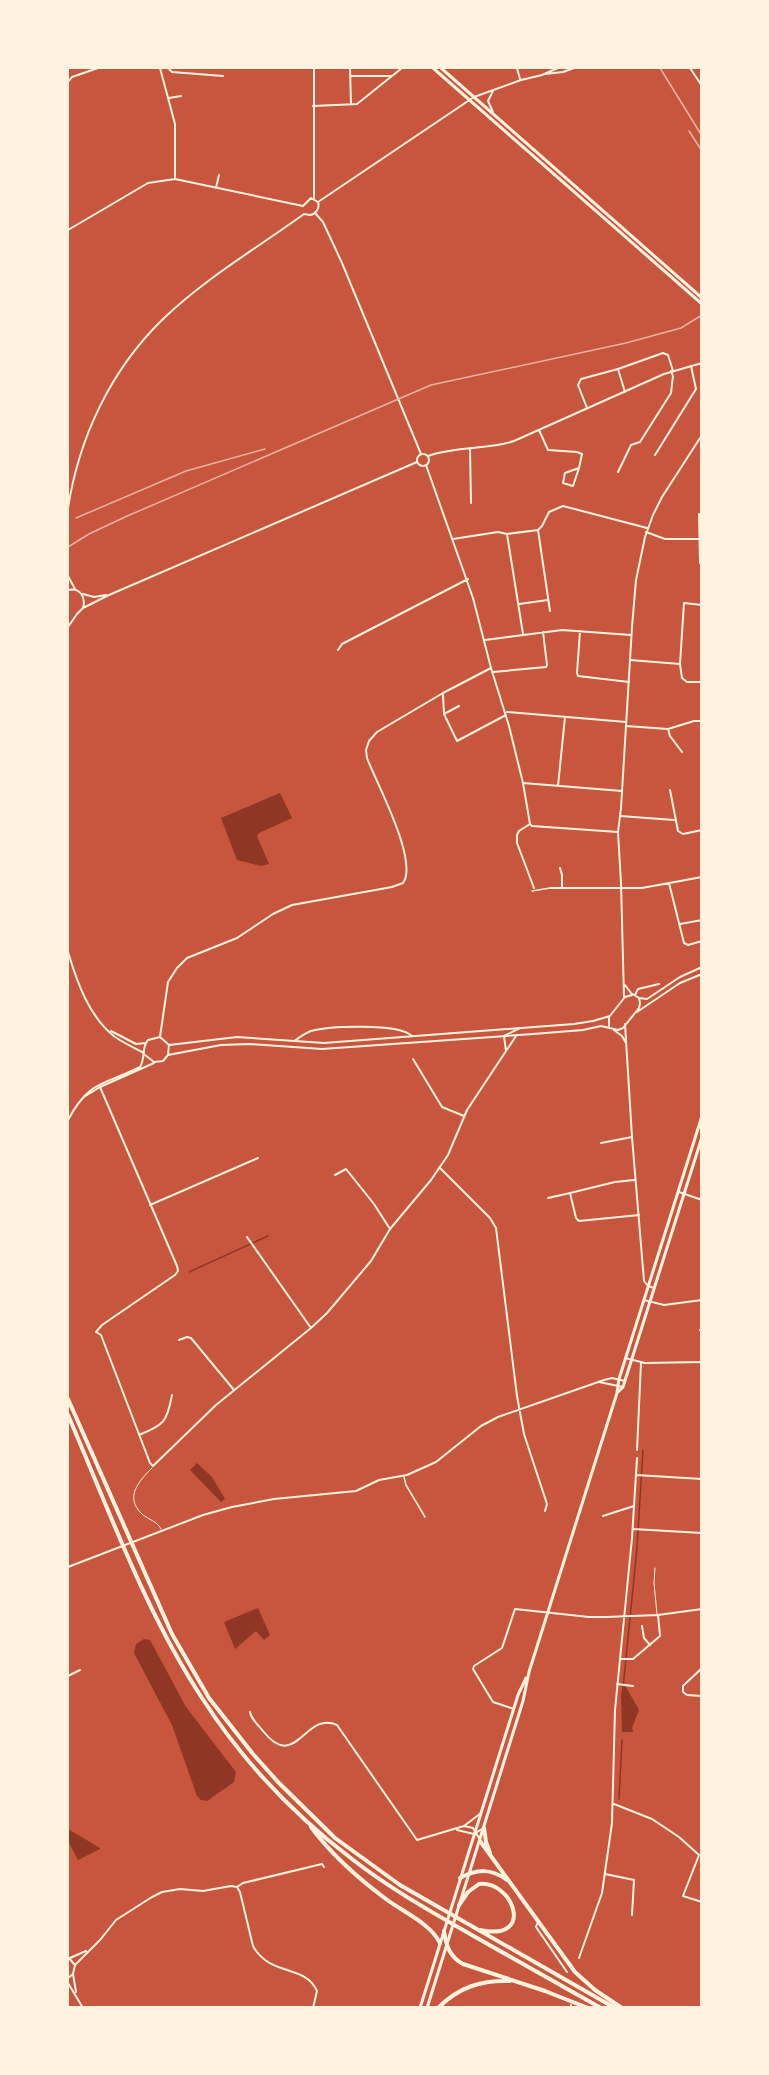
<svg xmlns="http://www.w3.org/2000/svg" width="769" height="2075" font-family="'Noto Serif',serif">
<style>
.water{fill:#8f3625}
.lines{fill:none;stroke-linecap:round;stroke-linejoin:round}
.stream{stroke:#8f3625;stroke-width:1.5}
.service{stroke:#fff3e0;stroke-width:1}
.pedestrian{stroke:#fff3e0;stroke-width:1.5}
.minor{stroke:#fff3e0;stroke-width:2}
.tertiary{stroke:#fff3e0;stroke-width:2}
.secondary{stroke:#fff3e0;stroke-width:3}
.motorway{stroke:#fff3e0;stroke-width:4}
.rail{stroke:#e9b49f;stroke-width:1.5}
</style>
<rect width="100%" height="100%" fill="#c8553d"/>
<!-- water -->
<path class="water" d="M280,793L292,818L259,833L257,836L269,864L261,866L237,860L221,818Z
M197,1463L212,1477L225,1499L221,1502L190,1470Z
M258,1608L270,1635L264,1640L256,1631L235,1649L224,1622Z
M144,1639L150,1640L186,1707L236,1772L234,1782L207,1801L201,1800L197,1796L172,1725L134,1653L136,1644Z
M623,1686L626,1687L639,1710L632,1728L633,1732H622L621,1694Z
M68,1829L100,1848V1849L78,1860L68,1841Z"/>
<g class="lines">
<!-- stream -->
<path class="stream" d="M189,1272L268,1236
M623,1688L637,1548L643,1450
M619,1799L622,1740"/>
<!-- service -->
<path class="service" d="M152,1468C139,1481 124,1497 142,1514C149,1520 157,1521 161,1529
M655,1568L654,1583L657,1614"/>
<!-- pedestrian -->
<path class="pedestrian" d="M532,891L550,888
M404,1477L406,1485L425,1517"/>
<!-- minor -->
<path class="minor" d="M160,68L175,124V179
M168,68L172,72L223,76
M350,68L351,104
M517,68L520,79
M690,68L702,86
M545,74L563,72L574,68
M350,76H392
M68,82L72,77L98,68
M493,91L488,101L493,112
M169,98L181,96
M313,106L357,104L402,68
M216,188L219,175
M314,198V68
M318,202L474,97L521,80L542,75L558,68
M303,206L311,198L318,202
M315,213L323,222L342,263L421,454
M304,214L310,215C316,214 320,208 318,202
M68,230L148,183L175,179L303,206
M618,369L625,392
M587,408L578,385L581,379L618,369L663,353L668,355L673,371
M539,430L548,450L577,452L582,454L579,468L565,473L563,483L573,486L579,468
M470,448L471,503
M655,455L696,389L691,366
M426,465L473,598L491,668L509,726L523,783L530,824
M618,472L631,445L640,442L671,393L673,376L671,371
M68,508C79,438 110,371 162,320C204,279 257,248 304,214
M699,514L700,563H702
M538,530L550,611
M646,532L665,539H699
M507,534L523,634
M453,539L498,532L507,534L538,530L542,526L549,512L563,506L647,528
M68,576L75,589
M519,604L548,600
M702,605L684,603L680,664L682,678L687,682H702
M580,631L577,673L578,676L629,682
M485,640L562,630L631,635
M338,650L342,644L468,579
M630,660L680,664
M493,672L546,667L547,665L543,632
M443,695L444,714L457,741L506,715
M507,712L626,722
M444,714L459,706
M626,726L668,729L694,721H702
M668,729L670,736L682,752
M523,783L622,791
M558,786L565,717
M670,790L678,831L683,834L702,830
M620,816L674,820
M530,824L532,826L618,832
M530,824L519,831L517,835V843L534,888
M560,868L562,875V888
M669,883L684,943L688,945L702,941
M551,888H642L702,877
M680,924L702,920
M635,995L638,989L659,984
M625,1024L632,1137L644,1281L648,1286L654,1288
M614,1030L622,1036L626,1043
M160,1037L168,982L177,968L187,958L237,938L273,914L292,905L392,887L403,883C419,861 376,782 367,758L366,750L369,741L377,732L443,693L491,668
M294,1041C299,1038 305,1033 311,1031C329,1026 399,1023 412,1036
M506,1051L504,1036L520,1028
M413,1059L442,1107L464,1116
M100,1087L177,1266L178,1271L175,1275L102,1325L96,1332L101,1335L150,1463L153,1466L216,1405L311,1328L327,1313L371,1261L390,1229L431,1180L448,1155L467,1110L516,1036
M601,1143L632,1137
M440,1168L490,1218L496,1228L517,1396L524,1434L547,1504L545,1511
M335,1175L346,1169L374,1204L390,1229
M634,1180L615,1182L570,1193L576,1218L579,1221L639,1215
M679,1192L702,1200
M548,1198L570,1193
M150,1205L258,1158
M247,1237L311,1328
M644,1300L664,1305L702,1300
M700,1330H702
M179,1340L187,1337L191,1338L234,1390
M625,1358L645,1363L702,1362
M599,1382L623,1387
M139,1435C164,1425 167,1422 172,1395
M637,1450L641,1363
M636,1475L702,1479
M603,1516L634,1506
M633,1529L702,1533
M68,1567L203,1515L232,1507L274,1499L356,1491L379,1480L407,1475L436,1462L481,1426L498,1417L604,1380L612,1378L625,1381
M642,1626L644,1638L650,1645
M621,1659H633L660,1636L658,1615
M702,1668L683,1686V1692L687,1695L702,1696
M68,1676L80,1670
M617,1684L633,1686
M514,1709L493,1702L473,1669L474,1666L502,1648L515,1609L589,1617H606L658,1615L702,1609
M250,1712C251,1719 258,1725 263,1731C296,1773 305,1710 337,1725L417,1840L464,1826L481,1813
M614,1804L652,1819L679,1837L699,1855L683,1896L702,1902
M464,1826L473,1828L479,1838
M457,1830L474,1834L482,1829
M605,1874L634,1880L632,1915
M237,1887L240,1892L253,1946C270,1977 305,1964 317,1991L313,2008
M237,1887L243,1883L322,1864L324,1867
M538,1922L536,1927L567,1972
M70,1958L86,1951
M579,1958L602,1893L612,1823L615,1710L632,1538L637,1458
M75,1965L100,1940L116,1920L152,1897L162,1892L180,1889L203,1891L231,1886L237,1887
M571,2008V2005"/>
<!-- tertiary -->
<path class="tertiary" d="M417 460a6 6 0 1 1 12 0a6 6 0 1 1-12 0Z
M428,456C455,446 486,450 514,441L664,374L702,363
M68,590C80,587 86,597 83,608L77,614L68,627
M83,594L94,597L106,595
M83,608L109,595L417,462
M68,952C77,982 89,1017 115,1037C124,1043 134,1048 144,1053
M625,985L631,993L639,998L647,999L680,977L702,967
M624,998L621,883L618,832L621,808L632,627L636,580L645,537L653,515L662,497L702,435
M637,1012L680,983L702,974
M609,1026V1017L625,997L632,995
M111,1031L136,1044L146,1043
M169,1045L237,1037L324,1043L574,1024L593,1021L610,1016
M168,1055L221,1045L249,1044L322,1049L533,1034L583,1030L601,1026L618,1030L623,1028L639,1008L640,1003L639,998
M84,1097L100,1087L154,1063
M68,1120C90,1079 105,1085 140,1067C146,1057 141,1048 148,1040L160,1037L169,1045L168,1055L163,1061L154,1062L145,1055
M68,1957L75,1965L73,1974L68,1978
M73,1974L76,1992
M68,1983L83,2008"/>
<!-- secondary -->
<path class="secondary" d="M433,68L702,304
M441,68L702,298
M617,1392L619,1379L702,1116
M420,2008L518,1695L526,1678
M427,2008L523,1701L529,1672L617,1393L623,1387L702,1137"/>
<!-- motorway -->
<path class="motorway" d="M68,1399L172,1634L209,1698L253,1754L278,1782L335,1838L400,1885L615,2008
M68,1415C109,1510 146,1614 204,1701C243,1761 294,1815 352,1859C389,1888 430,1911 470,1934C514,1959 557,1983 601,2008
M311,1827C331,1854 359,1879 386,1899C403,1912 430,1923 440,1943
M484,1828L486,1842L490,1853
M480,1841L575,1972L595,1990L622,2008
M460,1878C477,1869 491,1868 507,1880
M459,1905L468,1892L479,1884C513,1880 536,1942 480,1930
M444,1931C446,1946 450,1957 463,1964L545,1991L588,2008
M438,2008C459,1987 481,1980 510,1981"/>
<!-- rail -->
<path class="rail" d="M660,68L702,136
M689,131L702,151
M76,518L186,471L265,449
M68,547L89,534L125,517L431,385L626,343L681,328L702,315"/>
</g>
<!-- border -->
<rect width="769" height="2075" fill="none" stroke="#fff3e0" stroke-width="138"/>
</svg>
